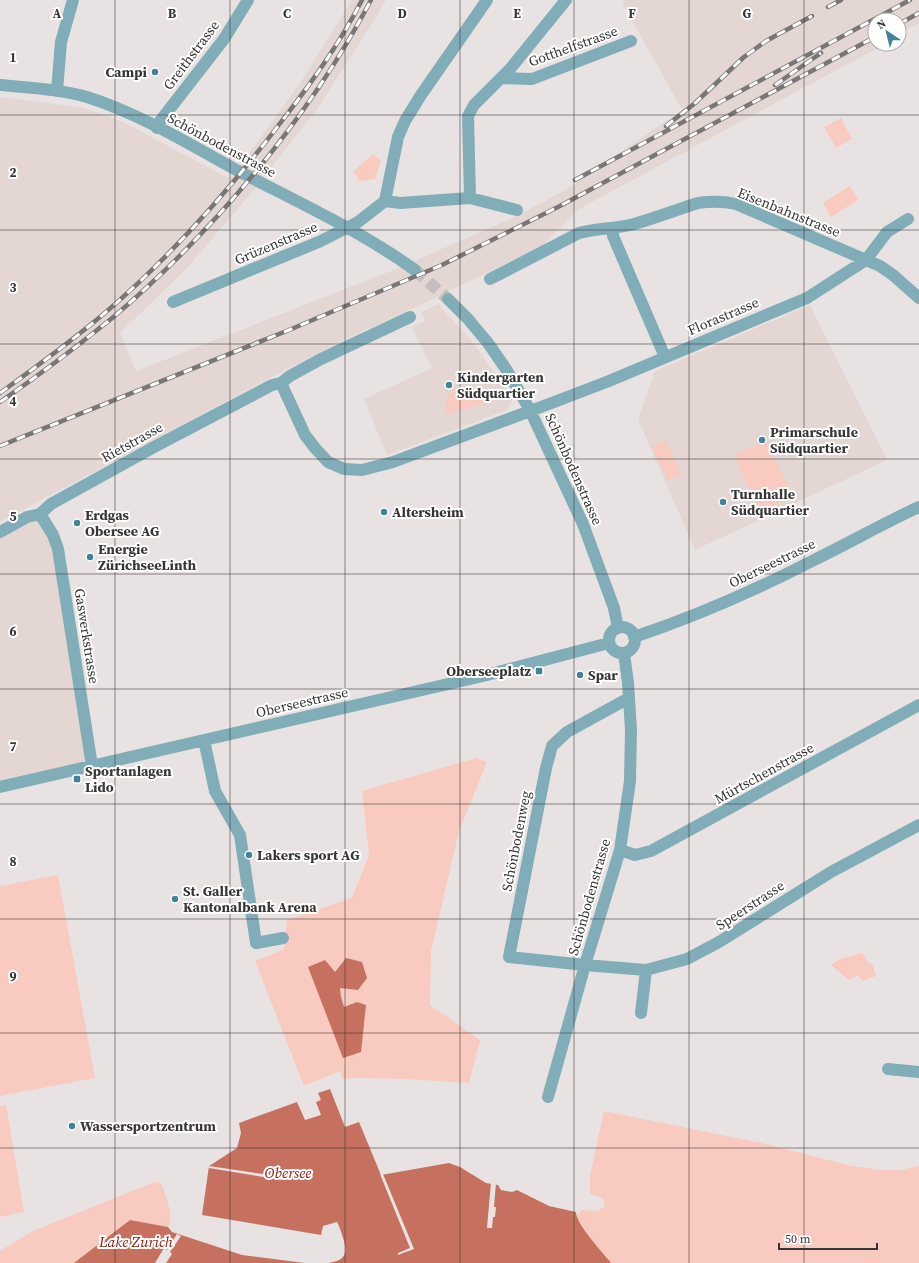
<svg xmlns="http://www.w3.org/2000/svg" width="919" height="1263" font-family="'Source Serif 4',serif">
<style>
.built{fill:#e3d6d3}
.green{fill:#f8cac0}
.water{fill:#c67060}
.pier{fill:#e8e3e2}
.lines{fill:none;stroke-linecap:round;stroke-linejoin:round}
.minor-tunnel{stroke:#c5c0bf;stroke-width:12;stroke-dasharray:12 6;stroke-linecap:butt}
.minor{stroke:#81adb9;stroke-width:12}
.rail-casing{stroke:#797675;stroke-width:4.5}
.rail{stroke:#fff;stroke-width:3;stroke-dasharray:9;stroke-linecap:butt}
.grid{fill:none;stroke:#373535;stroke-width:1;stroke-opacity:0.55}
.poi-dot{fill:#428495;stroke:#fff;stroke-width:1.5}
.labels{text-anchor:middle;stroke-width:4;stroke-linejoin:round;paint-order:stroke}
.street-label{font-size:14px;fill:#373535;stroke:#fff}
.poi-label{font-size:14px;font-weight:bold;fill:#373535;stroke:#fff;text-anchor:start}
.water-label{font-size:15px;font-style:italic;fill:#851d0d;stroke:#fff}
.grid-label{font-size:13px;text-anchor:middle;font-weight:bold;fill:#373535;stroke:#fff;stroke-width:4;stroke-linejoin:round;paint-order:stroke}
</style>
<rect width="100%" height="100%" fill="#e8e3e2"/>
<!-- built -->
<path class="built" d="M352,0H386L361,41L317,109L253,191L188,267L120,333L136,371L396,269L517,216L569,188L682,110L622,2L626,0H919V23L899,33V20H875V44H885L579,209L543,245L433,299L344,340L262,382L0,522V97L79,107L103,114L127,124L230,179L246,158L302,80Z
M438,304L475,345L513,400L507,410L387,455L364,399L432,368L412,327L425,321L422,312Z
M810,305L887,460L695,550L638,419L655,371Z
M40,514L53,535L92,766L0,787V532Z"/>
<!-- green -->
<path class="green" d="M841,118L852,139L836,148L824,127Z
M373,154L381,160L375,179L360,181L353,172Z
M850,186L858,200L831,217L823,203Z
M456,391H481L487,394V402L445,414C446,403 444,394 456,391Z
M665,440L681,474L668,480L652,447Z
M766,440L793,497L761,512L734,455Z
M476,758L487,762L459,831L431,951L430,1005L480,1040L469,1083L407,1079L358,1078L342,1079L340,1071L304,1086L255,961L284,949L287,920L352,898L369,855L362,791Z
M58,875L95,1078L0,1096V886Z
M862,953L869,964L872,963L876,976L862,981L858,975L849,980L831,965L840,959Z
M6,1105L24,1212L0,1217V1106Z
M604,1111L761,1143L852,1166L880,1170H900L919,1166V1263H578L575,1217L582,1210L596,1211L605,1207L603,1198L590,1194V1176Z
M154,1182H158L162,1185C165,1195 175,1218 168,1227L130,1220L120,1263H0V1251L31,1232Z"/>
<!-- water -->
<path class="water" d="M346,958L362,962L367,978L358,990L340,988L341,997L344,1007L357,1002L366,1005L361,1052L343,1058L308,967L325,960L335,972Z
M330,1089L345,1127L359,1122L381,1175L449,1163L460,1167L486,1183L498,1185L501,1190L512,1192L517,1190L549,1206L576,1212C575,1223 603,1253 611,1263H329C346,1260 348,1253 343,1238C341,1232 340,1227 337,1222L323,1226L321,1235L202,1215L209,1166L237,1148L241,1133L239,1123L297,1102L305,1120L321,1115L316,1102L321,1100L318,1093Z
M130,1220L168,1227L172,1232L242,1255L305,1263H74Z"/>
<!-- pier -->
<path class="pier" d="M209,1166L283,1177L282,1180L209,1168Z
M380,1174H383L414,1249L398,1255V1253L410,1248Z
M491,1182L496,1183L494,1207H496L495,1217H493L492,1228H487Z
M177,1234L181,1236L170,1252L172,1254L166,1263H155L164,1248L167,1250Z"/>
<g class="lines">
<!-- minor-tunnel -->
<path class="minor-tunnel" d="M415,270L448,299"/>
<!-- minor -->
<path class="minor" d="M501,78L532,79L631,41
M0,85C29,88 59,89 87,97C141,114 194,147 244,174C302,204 362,232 415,270
M57,91L61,42L73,0
M157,128L161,120L224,39L248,0
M470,198L468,116L474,105L510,69L566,0
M385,201L400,203L470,198L517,210
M613,229V236L665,357
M490,279L579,233C597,228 615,229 634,224C655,218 676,210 698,203C711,201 723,201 736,204L880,266L893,275L919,298
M448,299L468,319L488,343L506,369L530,410L583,524L614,608L618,628
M173,302L321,241L358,222L385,201L398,137L405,121L421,95L487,0
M281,383L305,435L315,448L328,462L344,469L362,470L393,462L549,404L609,381L807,298L866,260L887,232L908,219
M40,514L53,535L58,549L92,766
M0,532L27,517L40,514L51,504L154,447L272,385L281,383L290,376L321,359L410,317
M609 640a13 13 0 1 1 26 0a13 13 0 1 1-26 0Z
M634,637C697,616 758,589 816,559C851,542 884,523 919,507
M629,698L567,732L552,746L546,768L509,957L585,965L646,970L687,959L719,942L831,872L919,825
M204,740L215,791L240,835L256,943L283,938
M0,787L483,676L609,643
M620,850L635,855L651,851L919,705
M641,1013L646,970
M888,1069L919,1072
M548,1097L585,965L620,850L630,781L631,730L628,683L624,653"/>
<!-- rail casing -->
<g class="rail-casing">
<path id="rail" d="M828,7L841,0
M899,24L919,13
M775,85L821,53
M666,126L694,104L744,57L766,41L812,16
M575,180L910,0
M0,393C36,367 72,341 106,312C170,257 227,193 278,126C309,86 339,45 362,0
M0,402C38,376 75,348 111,319C213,233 309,118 371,0
M0,446L289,330L442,265L558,207L875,37"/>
</g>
<!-- rail -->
<use href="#rail" class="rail"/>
</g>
<!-- grid -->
<path class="grid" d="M115,0V1263M230,0V1263M345,0V1263M460,0V1263M574,0V1263M689,0V1263M804,0V1263M0,115H919M0,230H919M0,344H919M0,459H919M0,574H919M0,689H919M0,804H919M0,919H919M0,1033H919M0,1148H919"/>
<!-- markers -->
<g class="poi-dot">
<circle cx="155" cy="72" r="4"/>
<circle cx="449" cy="385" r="4"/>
<circle cx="762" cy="440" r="4"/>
<circle cx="723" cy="502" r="4"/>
<circle cx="384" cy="512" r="4"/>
<circle cx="77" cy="523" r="4"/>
<circle cx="90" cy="557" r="4"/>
<rect x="535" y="667" width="8" height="8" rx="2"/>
<circle cx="580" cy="675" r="4"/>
<rect x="73" y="775" width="8" height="8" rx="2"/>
<circle cx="249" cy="855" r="4"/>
<circle cx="175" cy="899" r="4"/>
<circle cx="72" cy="1126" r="4"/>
</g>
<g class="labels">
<!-- street labels -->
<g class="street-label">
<text transform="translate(573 46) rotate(-20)" y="5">Gotthelfstrasse</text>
<text transform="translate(191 55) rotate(-53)" y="5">Greithstrasse</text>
<text transform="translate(222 145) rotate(28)" y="5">Schönbodenstrasse</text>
<text transform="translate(789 212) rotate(22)" y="5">Eisenbahnstrasse</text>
<text transform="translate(276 243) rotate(-23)" y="5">Grüzenstrasse</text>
<text transform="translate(723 316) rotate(-23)" y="5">Florastrasse</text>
<text transform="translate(132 442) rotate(-29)" y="5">Rietstrasse</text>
<text transform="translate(574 469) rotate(66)" y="5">Schönbodenstrasse</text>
<text transform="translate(772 563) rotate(-26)" y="5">Oberseestrasse</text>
<text transform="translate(87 636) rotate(81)" y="5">Gaswerkstrasse</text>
<text transform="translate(302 702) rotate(-13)" y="5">Oberseestrasse</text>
<text transform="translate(764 773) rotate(-29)" y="5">Mürtschenstrasse</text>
<text transform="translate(516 841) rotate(-79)" y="5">Schönbodenweg</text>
<text transform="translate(589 897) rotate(-74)" y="5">Schönbodenstrasse</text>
<text transform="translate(750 905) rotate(-33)" y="5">Speerstrasse</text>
</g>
<!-- poi labels -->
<g class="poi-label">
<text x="147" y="77" text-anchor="end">Campi</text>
<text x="457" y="382">Kindergarten<tspan x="457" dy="16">Südquartier</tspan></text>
<text x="770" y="437">Primarschule<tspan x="770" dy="16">Südquartier</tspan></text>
<text x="731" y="499">Turnhalle<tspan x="731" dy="16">Südquartier</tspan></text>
<text x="392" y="517">Altersheim</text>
<text x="85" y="520">Erdgas<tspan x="85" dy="16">Obersee AG</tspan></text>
<text x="98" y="554">Energie<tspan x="98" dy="16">ZürichseeLinth</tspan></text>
<text x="531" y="676" text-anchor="end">Oberseeplatz</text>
<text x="588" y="680">Spar</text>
<text x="85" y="776">Sportanlagen<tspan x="85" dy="16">Lido</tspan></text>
<text x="257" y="860">Lakers sport AG</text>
<text x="183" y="896">St. Galler<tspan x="183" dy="16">Kantonalbank Arena</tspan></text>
<text x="80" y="1131">Wassersportzentrum</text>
</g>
<!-- water labels -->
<g class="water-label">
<text x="288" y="1178">Obersee</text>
<text x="136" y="1247">Lake Zurich</text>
</g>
</g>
<g class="grid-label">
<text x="57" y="18">A</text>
<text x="172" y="18">B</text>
<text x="287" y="18">C</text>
<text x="402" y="18">D</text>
<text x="517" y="18">E</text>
<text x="632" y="18">F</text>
<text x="747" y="18">G</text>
<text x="13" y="62">1</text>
<text x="13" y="177">2</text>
<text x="13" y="292">3</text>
<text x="13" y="406">4</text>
<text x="13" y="521">5</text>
<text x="13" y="636">6</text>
<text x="13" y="751">7</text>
<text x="13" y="866">8</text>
<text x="13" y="981">9</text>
</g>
<!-- north arrow -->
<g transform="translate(887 32) rotate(325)"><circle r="19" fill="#ffffff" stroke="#afaeae"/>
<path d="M0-3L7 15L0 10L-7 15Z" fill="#428495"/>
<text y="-6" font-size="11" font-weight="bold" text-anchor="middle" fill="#373535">N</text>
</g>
<!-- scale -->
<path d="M779 1243v6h98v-6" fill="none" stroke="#373535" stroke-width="2"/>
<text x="785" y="1243" font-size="12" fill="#373535" stroke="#ffffff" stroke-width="3" paint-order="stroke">50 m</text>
</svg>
